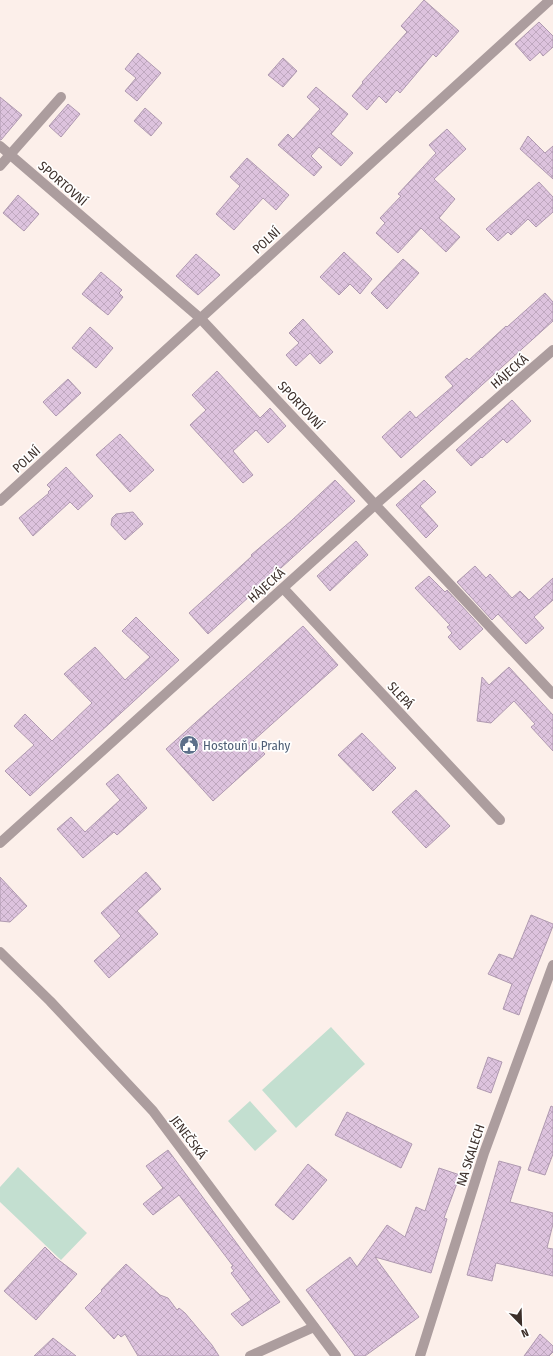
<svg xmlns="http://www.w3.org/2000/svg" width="553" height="1356" font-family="'Fira Sans Condensed',sans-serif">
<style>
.grass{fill:#c3dfd0}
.building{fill:url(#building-cross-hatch);stroke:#af99b0}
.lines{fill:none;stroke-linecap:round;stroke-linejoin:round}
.minor{stroke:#ac9d9e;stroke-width:10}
.tertiary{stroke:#ac9d9e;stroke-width:10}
.labels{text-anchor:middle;stroke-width:3.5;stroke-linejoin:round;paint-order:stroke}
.street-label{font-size:13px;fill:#3c2f2a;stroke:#fff}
.service-label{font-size:13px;fill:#4e5e75;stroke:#fff;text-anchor:start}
</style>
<defs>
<pattern id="building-cross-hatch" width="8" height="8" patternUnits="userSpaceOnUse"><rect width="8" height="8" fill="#ddc3de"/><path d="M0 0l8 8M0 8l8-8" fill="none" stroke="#bfa8bf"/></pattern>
</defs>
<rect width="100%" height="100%" fill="#fcefea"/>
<!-- grass -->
<path class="grass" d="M331,1027L365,1064L296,1128L262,1090Z
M250,1101L277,1131L255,1151L228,1121Z
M18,1167L87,1233L61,1260L0,1202V1187Z"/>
<!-- building -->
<path class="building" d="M424,0L459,31L436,57L433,54L400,93L397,90L386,103L379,96L367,110L352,96L363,83L362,82L407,32L401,26Z
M539,22L553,36V47L543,56L540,52L530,61L515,44Z
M138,53L161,73L137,101L125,91L136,78L125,69Z
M283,58L297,71L283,87L268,75Z
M316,87L348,114L331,134L353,153L341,166L319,147L311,156L322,167L314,176L278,145L288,134L293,139L320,109L307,97Z
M0,97L22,115L1,140H0Z
M68,104L80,114L61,137L49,126Z
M145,108L162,123L151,136L134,121Z
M447,129L466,149L434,179L455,199L439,218L460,237L446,252L421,228L398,253L376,233L385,223L380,218L401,196L398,194L436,153L429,145Z
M528,136L545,153L553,146V179L520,149Z
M247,158L289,195L276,210L263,198L234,230L216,214L240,186L230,177Z
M539,182L553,197V212L536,227L528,219L511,235L508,232L498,241L486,229Z
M18,195L39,214L24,231L3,213Z
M344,252L372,279L360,294L350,284L339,295L320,277Z
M196,254L220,275L198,295L176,276Z
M403,259L419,273L387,309L371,293Z
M101,272L122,290L119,293L123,297L108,315L82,294Z
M545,293L553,302V321L401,458L382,437L410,411L416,418L453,386L445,377L467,358L469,360L506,326L507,327Z
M303,319L333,352L320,364L310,353L296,366L286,355L299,343L289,333Z
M90,327L113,348L96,368L72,348Z
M217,371L260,418L270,408L286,426L268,443L256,430L233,451L253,475L243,483L190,425L206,410L192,395Z
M68,379L81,393L56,416L43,402Z
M512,400L531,421L507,443L503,439L482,458L481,457L471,466L456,450Z
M120,434L154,470L130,492L96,455Z
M66,467L93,496L78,510L70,502L33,536L19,518L49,493L48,492L51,489L47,485Z
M335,480L355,501L208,634L189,613L252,556L251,555L291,521Z
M424,480L436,492L420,506L438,526L426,538L396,505Z
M133,512L143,524L125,540L111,525L112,518L116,514Z
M356,541L368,555L330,591L317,576Z
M475,566L486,578L490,574L512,598L520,591L529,600L553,578V600L534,617L544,628L526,644L498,614L492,620L457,582Z
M429,576L445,592L447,590L483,629L460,650L448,637L452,633L447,627L450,625L415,588Z
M136,617L179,660L30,796L5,771L34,745L14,726L25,714L52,741L92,703L64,674L95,647L125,680L150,657L122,631Z
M303,626L338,665L253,741L265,754L213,801L166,749Z
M509,667L553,715V751L531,727L535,724L514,701L491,723L477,721L482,677L489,685Z
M362,733L396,768L373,791L338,755Z
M118,774L147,808L117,835L114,832L83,858L57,829L71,817L85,832L120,800L106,784Z
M416,790L450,826L426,848L392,812Z
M146,872L161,889L137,911L158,934L109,978L94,961L121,936L101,913Z
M0,877L27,906L10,922L0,921Z
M531,915L553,924V926L528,989L519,1015L503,1009L512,984L488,974L499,954L513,959Z
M488,1057L502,1062L491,1093L477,1088Z
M551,1106L553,1107V1154L545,1175L528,1170Z
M347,1112L412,1144L401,1168L335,1135Z
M168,1150L280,1302L242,1326L231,1314L251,1300L231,1273L234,1271L231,1267L233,1266L179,1195L153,1215L143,1204L163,1188L146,1166Z
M499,1161L521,1167L510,1202L553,1213V1224L547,1248L553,1249V1276L496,1263L492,1281L467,1275Z
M308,1164L327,1180L293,1220L275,1205Z
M439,1168L460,1175L444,1218L447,1219L431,1273L375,1257L419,1317L365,1356H355L306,1290L350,1257L357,1267L387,1225L405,1237L416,1207L425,1211Z
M45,1247L56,1258L77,1274L36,1320L4,1291Z
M126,1264L160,1295L168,1298L177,1310L179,1308L185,1313L212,1345L219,1356H138L125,1334L121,1337L118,1334L114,1339L85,1308L102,1291L101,1290Z
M540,1334L553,1346V1352L549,1356H524Z
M53,1338L76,1356H34Z"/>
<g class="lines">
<!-- minor -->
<path class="minor" d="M0,146L200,318L553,694
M0,166L61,97
M0,501L550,0
M283,588L500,820
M0,843L376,504L553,350
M250,1356L314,1327"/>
<!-- tertiary -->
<path class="tertiary" d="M0,952L50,1001L153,1111L336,1356
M420,1356L484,1153L553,965"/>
</g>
<!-- icons -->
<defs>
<g id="civic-disc" transform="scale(1)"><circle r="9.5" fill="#5c6f8a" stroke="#fff"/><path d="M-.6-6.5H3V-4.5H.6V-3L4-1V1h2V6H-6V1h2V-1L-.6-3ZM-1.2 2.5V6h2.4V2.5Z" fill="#fff"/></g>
</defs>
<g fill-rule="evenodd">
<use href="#civic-disc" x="189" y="745"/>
</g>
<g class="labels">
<!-- street labels -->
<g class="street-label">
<text transform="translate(63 183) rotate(41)" y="5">SPORTOVNÍ</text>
<text transform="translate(266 240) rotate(-42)" y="5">POLNÍ</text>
<text transform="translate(509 371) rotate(-41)" y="5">HÁJECKÁ</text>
<text transform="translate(301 405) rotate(47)" y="5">SPORTOVNÍ</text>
<text transform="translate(26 459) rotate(-42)" y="5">POLNÍ</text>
<text transform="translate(266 585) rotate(-42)" y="5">HÁJECKÁ</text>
<text transform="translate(401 695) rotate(47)" y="5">SLEPÁ</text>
<text transform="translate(189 1137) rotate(53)" y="5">JENEČSKÁ</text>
<text transform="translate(470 1155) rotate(-72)" y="5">NA SKALECH</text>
</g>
<!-- service labels -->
<g class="service-label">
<text x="203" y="750">Hostouň u Prahy</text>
</g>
</g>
<!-- north arrow -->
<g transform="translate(521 1324) rotate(157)" stroke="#ffffff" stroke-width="3" paint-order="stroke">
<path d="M0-3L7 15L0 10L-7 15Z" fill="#3c2f2a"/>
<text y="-6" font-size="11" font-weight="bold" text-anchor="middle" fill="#3c2f2a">N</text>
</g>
</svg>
